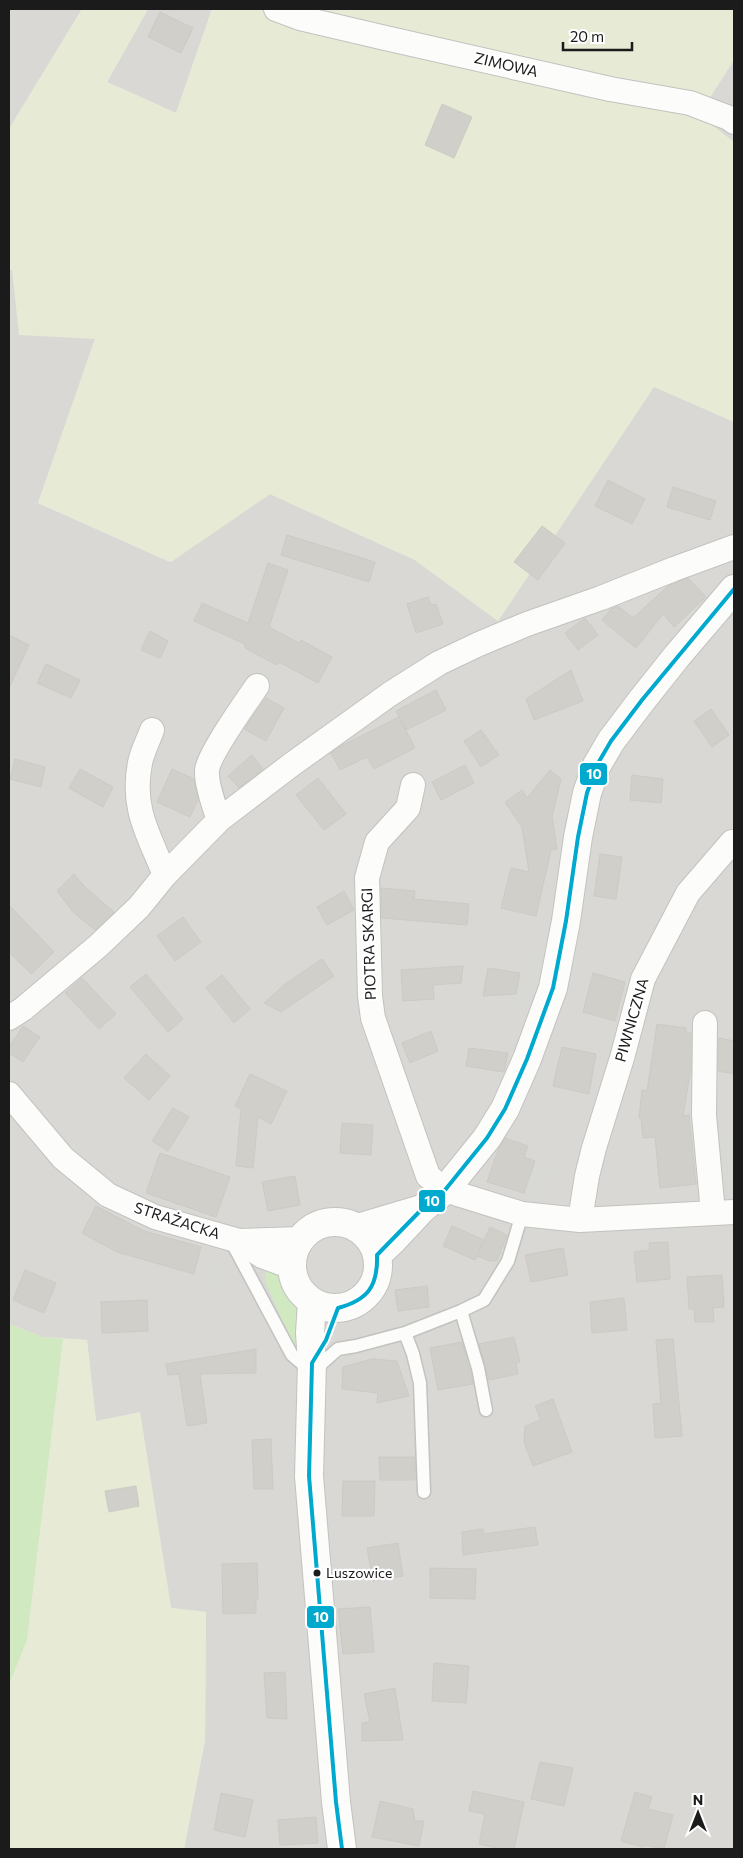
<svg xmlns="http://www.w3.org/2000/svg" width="743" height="1858" font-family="Commissioner,sans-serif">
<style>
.residential{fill:#d9d8d5}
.farmland{fill:#e7ebd5}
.grass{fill:#d0e9c0}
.parking{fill:#d8d8d5}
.building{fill:#d1cfca;stroke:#cdcac4}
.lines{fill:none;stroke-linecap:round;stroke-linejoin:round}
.service-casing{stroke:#c2c2bf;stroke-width:15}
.minor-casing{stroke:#c2c2bf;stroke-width:26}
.tertiary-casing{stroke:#c2c2bf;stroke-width:30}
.service{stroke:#fcfcfb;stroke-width:12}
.minor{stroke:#fcfcfb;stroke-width:24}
.tertiary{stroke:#fcfcfb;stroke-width:28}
.bus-1-casing{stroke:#fff;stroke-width:8}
.bus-1{stroke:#00a9ce;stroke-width:4}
.bus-dot{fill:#1b1b1b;stroke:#fff;stroke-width:2}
.labels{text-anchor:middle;stroke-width:4.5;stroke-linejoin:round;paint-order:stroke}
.bus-label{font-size:14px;fill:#1b1b1b;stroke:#fff;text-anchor:start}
.street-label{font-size:15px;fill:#1b1b1b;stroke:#fff}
.line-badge{stroke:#fff;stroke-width:2}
.badge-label{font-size:14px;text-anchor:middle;font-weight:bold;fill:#fff}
</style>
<rect width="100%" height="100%" fill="#eae9e3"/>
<!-- residential -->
<path class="residential" d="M9,9H82L9,129Z
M148,9H212L176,113L107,82Z
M734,60V142L698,115Z
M9,270H12L95,339L38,503L170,562L270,494L415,560L498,621L654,386L734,422V1849H184L205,1740L206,1612L171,1608L140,1413L96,1422L87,1340L43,1337L9,1324Z"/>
<!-- farmland -->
<path class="farmland" d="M82,9H148L107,82L176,113L212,9H734V60L699,115L734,142V422L654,387L498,621L415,560L270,494L171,562L38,503L95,339L19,335L12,270H9V129Z
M63,1339L87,1340L96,1421L140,1412L171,1608L206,1612L205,1740L184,1849H9V1685L27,1640Z"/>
<!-- grass -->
<path class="grass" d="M266,1264C279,1270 297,1284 301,1299C304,1308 300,1336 300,1346L293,1345L265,1281Z
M9,1324L43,1337L63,1339L27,1640L9,1685Z"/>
<!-- parking -->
<path class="parking" d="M525,947L544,951L529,1009L515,1006Z
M712,1138H734V1200H718Z
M535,1161L555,1168L544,1200L524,1193Z
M206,1263L232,1268L228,1291L200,1285Z"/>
<!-- building -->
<path class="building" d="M160,12L193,28L181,53L148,37Z
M442,104L472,117L454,158L425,145Z
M608,480L645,499L632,524L595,506Z
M673,487L716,501L710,520L667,507Z
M542,526L565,543L538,580L514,562Z
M287,535L375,562L369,582L281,555Z
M268,563L288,570L269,627L299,643L301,640L332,657L318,683L279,662L277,665L245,648V644L194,621L202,603L248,623Z
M688,578L706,597L674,627L663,614L636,648L602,620L611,609L618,606L633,618L668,586Z
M428,597L431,605L436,604L443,624L416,633L407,604Z
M585,618L598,635L578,650L565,633Z
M150,631L168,641L160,658L141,650Z
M9,635L29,645L9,688Z
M46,664L80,680L71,698L37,683Z
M571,670L583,701L534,720L526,699Z
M436,690L446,710L406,730L396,711Z
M266,698L284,708L266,741L244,729Z
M711,709L729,735L712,747L694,721Z
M399,717L415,748L374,769L367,757L340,770L331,753L341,746Z
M481,730L499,755L481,767L464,741Z
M252,755L263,769L239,788L228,776Z
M15,759L45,767L41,787L10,779Z
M465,765L474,783L441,800L432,782Z
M80,769L113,787L103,807L69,788Z
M172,769L194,779L198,800L190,817L157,802Z
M550,770L561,779L552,816L557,849L551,850L536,916L501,908L511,868L529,872L522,827L505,802L522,790L527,798Z
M632,775L663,779L661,803L630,800Z
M318,778L346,814L324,830L296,795Z
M600,854L622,857L616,899L594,896Z
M74,874L86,888L114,912L95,930L73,912L57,891Z
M381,888L415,891L414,899L469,904L467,925L382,918Z
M344,891L354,910L327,925L317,907Z
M9,905L54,952L31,974L9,952Z
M183,917L201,942L175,961L157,936Z
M322,959L334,976L281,1012L264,1003L285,984Z
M463,966L461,983L433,985L434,999L403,1001L401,970Z
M488,968L520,973L516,994L483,996Z
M593,973L625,982L615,1021L583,1012Z
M146,974L183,1019L168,1032L130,987Z
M222,975L250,1009L234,1023L206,988Z
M82,978L116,1014L99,1029L65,993Z
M657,1024L686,1028V1032L691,1033V1067L683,1116L689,1115L696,1184L660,1188L655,1137L643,1138L641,1119L639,1118L642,1090L647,1091Z
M23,1026L40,1037L23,1062L9,1053V1047Z
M431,1031L438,1051L410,1063L402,1043Z
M719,1038L734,1041V1074L718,1071Z
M562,1047L596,1054L589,1094L553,1086Z
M469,1048L508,1053L504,1072L466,1066Z
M146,1054L170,1076L149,1100L124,1078Z
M250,1074L287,1091L271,1124L258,1117L253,1168L236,1166L241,1109L235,1106Z
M173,1108L189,1117L168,1151L152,1141Z
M342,1123L373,1125L371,1155L340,1153Z
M505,1138L528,1146L524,1157L535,1161L524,1193L487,1182L498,1150Z
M160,1153L230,1177L216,1217L146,1193Z
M295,1176L300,1205L268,1211L262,1182Z
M96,1206L144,1231L201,1247L194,1274L117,1252L82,1233Z
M452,1226L484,1240L478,1253L490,1227L507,1235L497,1261H490L477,1256L475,1260L443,1246Z
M668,1242L670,1279L637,1282L634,1252L650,1250L649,1243Z
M563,1248L568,1275L531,1282L525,1255Z
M25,1270L56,1283L44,1313L13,1300Z
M722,1275L724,1307L713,1308L714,1322H695L694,1309H689L687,1277Z
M427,1286L429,1307L398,1311L395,1290Z
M624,1298L627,1330L592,1333L590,1302Z
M147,1300L148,1331L102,1333L101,1302Z
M514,1337L520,1362L516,1363L518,1374L489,1380L479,1344Z
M673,1339L682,1436L655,1438L653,1404L661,1403L656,1340Z
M462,1342L473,1384L438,1390L430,1348Z
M256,1349V1373L200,1374L207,1423L187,1426L179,1374L168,1375L166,1364Z
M372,1359L397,1361L409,1396L377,1403L378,1393L342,1389L343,1367Z
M553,1399L572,1452L533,1466L524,1442L525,1426L541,1420L535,1406Z
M271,1439L273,1489H254L252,1440Z
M379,1457H415V1480H380Z
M343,1481H375L374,1516H342Z
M136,1486L139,1506L109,1512L105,1491Z
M535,1527L538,1545L463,1555L462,1532L483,1529V1534Z
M398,1543L403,1576L373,1581L367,1548Z
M257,1563L258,1599H256V1613L223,1614L222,1564Z
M430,1568L476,1569L475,1599L430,1598Z
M370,1607L374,1652L343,1654L338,1609Z
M434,1663L469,1666L466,1703L432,1701Z
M285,1672L287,1719L267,1718L264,1673Z
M395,1688L403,1740L362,1741V1723L370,1722L364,1694Z
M540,1762L573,1768L564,1806L531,1799Z
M473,1791L524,1802L514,1849H501L479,1844L485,1814L469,1811Z
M635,1792L652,1797L648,1809L673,1815L664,1849L644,1845L643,1847L621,1841Z
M221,1793L253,1800L245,1837L214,1830Z
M380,1801L413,1809L415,1821H424L419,1846L372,1837Z
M316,1817L318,1843L280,1845L278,1820Z"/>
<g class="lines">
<!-- service casing -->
<g class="service-casing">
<path id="service" d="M230,1239L292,1355L312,1372L338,1349L356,1346L405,1333L461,1311L484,1300L508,1261L522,1214
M461,1311L478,1368L486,1410
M405,1333L413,1354L420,1383L424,1492"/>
</g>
<!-- minor casing -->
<g class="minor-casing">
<path id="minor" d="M276,9L300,18L381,37L610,89L690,103L729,118L734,122
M152,730C148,741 142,752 140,763C131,809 149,835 165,875
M413,785L408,808L377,842L367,878L370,996L373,1018L428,1176L445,1190L522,1214L580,1220L734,1212
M219,820C215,809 206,782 207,770C209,754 246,702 257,686
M9,1018L23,1009L98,946L139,907L165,875L219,820L291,765L390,694L439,663L479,644L527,624L601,598L674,569L734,547
M705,1023L704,1115L713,1213
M9,1094L63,1158L108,1195L155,1217L239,1241L262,1256L292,1267
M580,1220L587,1176L594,1148L622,1058L643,979L688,893L732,842
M239,1241L301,1239"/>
</g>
<!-- tertiary casing -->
<g class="tertiary-casing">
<path id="tertiary" d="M292 1265a43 43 0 1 1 86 0a43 43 0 1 1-86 0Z
M358,1228L422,1209
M377,1255L393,1240L422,1209L445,1190L487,1138L505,1109L527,1059L553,988L566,921L578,837L587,793L597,765L611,741L642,700L677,656L734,589
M312,1302L310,1333L312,1363L309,1476L336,1802L342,1849"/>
</g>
<!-- service -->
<use href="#service" class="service"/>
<!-- minor -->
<use href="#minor" class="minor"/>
<!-- tertiary -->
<use href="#tertiary" class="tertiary"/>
<!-- bus-1 casing -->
<g class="bus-1-casing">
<path id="bus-1" d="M342,1849L336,1802L309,1476L312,1363L326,1340L338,1308C368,1300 378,1286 377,1255L422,1209L445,1190L487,1138L505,1109L527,1059L553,988L566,921L578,837L587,793L597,765L611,741L642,700L734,589"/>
</g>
<!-- bus-1 -->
<use href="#bus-1" class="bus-1"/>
</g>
<!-- markers -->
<circle class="bus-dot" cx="317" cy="1573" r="4.5"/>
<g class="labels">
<!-- bus labels -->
<g class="bus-label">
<text x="326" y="1578">Luszowice</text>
</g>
<!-- street labels -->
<g class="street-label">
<text transform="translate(506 65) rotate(13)" y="5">ZIMOWA</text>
<text transform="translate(369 944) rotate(-92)" y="5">PIOTRA SKARGI</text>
<text transform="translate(632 1020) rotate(-74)" y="5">PIWNICZNA</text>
<text transform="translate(177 1221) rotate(18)" y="5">STRAŻACKA</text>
</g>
</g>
<g class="line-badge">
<rect x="579" y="762" width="29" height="24" rx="5" fill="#00a9ce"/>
<rect x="418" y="1189" width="28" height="24" rx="5" fill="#00a9ce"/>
<rect x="306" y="1605" width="29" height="24" rx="5" fill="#00a9ce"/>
</g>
<g class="badge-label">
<text x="594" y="779">10</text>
<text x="432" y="1206">10</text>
<text x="321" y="1622">10</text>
</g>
<!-- border -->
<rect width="743" height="1858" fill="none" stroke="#1b1b1b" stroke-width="20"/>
<!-- north arrow -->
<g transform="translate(698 1813)" stroke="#ffffff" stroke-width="4" paint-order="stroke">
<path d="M0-4L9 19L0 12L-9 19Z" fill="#1b1b1b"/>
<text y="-8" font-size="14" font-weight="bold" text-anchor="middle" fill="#1b1b1b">N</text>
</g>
<!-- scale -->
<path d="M563 42v8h69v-8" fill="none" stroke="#1b1b1b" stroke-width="2.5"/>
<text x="570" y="42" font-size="15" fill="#1b1b1b" stroke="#ffffff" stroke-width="4" paint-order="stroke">20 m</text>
</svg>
